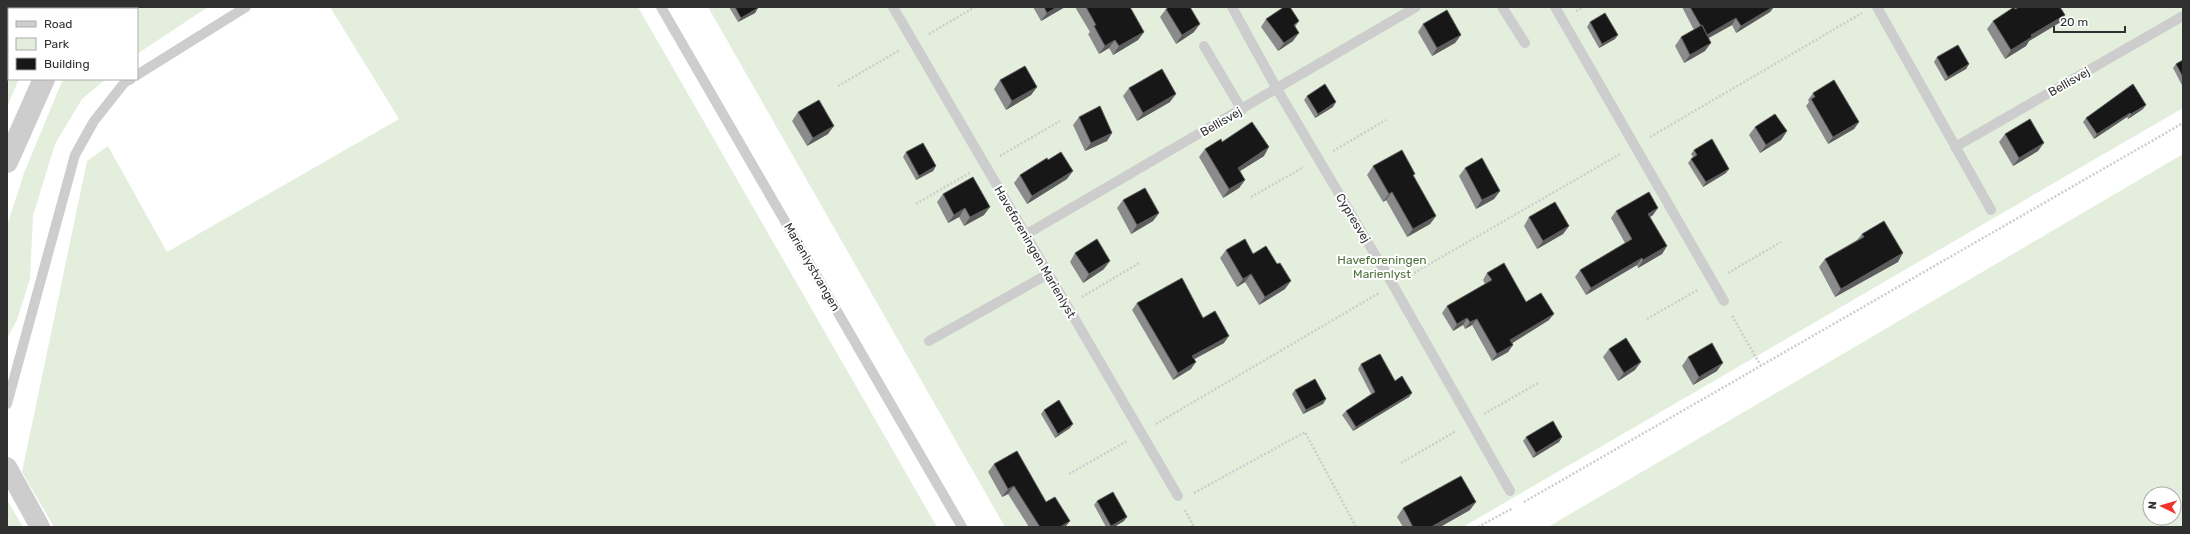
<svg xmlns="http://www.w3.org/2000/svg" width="2190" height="534" font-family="Rubik,sans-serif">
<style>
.green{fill:#e4eedd;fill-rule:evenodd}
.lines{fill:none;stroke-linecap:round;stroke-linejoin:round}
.path{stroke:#cdcdcd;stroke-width:2.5;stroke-dasharray:2 2;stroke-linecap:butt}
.service{stroke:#cdcdcd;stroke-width:10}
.minor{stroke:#cdcdcd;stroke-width:20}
.tertiary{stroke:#cdcdcd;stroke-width:22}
.wall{fill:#8b8b8b}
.shaded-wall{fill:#5d5d5d}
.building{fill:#171717;stroke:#5d5d5d}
.labels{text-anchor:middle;stroke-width:4;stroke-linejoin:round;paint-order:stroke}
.street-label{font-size:12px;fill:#303030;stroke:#fff}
.park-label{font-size:12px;fill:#4c703a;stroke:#fff}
</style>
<rect width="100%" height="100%" fill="#fff"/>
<!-- green -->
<path class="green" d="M7,7H51L50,9H9V79H19L7,107Z
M98,7H208L137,54V9H97Z
M330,7H638L937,527H54L22,472L87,161L108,146L167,252L399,119Z
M708,7H2183V108L1463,527H1005Z
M63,79H106L82,99L55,144L33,216L30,279L17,320L7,338V226L24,173Z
M2183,154V527H1548ZM2150,494H2174V518H2150Z
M7,500L23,527H7Z"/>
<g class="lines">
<!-- path -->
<path class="path" d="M1576,11L1584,7
M929,34L975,7
M838,86L900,50
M1650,137L1862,13
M1333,151L1386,120
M1000,156L1060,121
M1251,197L1304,167
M916,204L971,172
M1728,273L1781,242
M1407,277L1620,154
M1082,297L1139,263
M1732,316L1761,366
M1647,319L1699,289
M1484,414L1538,383
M1156,424L1379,293
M1401,463L1456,431
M1069,474L1127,441
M1194,493L1305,432L1356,527
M1524,502L2183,123
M1185,510L1194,527
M1478,527L1513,508"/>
<!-- service -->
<path class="service" d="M661,7L962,527
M893,7L1178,496
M1232,7L1277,89L1393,285L1510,491
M1502,7L1525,43
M1555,7L1724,301
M1877,7L1991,210
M1204,46L1242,110
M137,75L246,7
M1955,147L2183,16
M1025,235L1416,7
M929,341L1048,274
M7,404L75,155L94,121L125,82L131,79"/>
<!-- minor -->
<path class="minor" d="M7,467L40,527"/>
<!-- tertiary -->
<path class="tertiary" d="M77,9L78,7
M7,162L44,79"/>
</g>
<!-- wall -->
<path class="wall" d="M729,7H758V8L755,13L738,22Z
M1033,7H1065L1041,21Z
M1075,7H1115L1144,32L1138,40L1113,55L1109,48L1099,54L1088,34L1090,32Z
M1682,7H1774L1770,12L1736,33L1732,25L1709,38L1705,51L1684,63L1675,46L1681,37L1694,30Z
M1166,9L1194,32L1176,44L1160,17Z
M2015,9L2065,15L2059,23L2029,41L2026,46L2005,59L1987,29L1993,21Z
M1266,19L1299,21L1295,27L1293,41L1278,51L1261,27Z
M1590,22L1615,39L1599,48L1587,27Z
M1423,24L1461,35L1455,43L1432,56L1418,32Z
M1937,57L1969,64L1966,69L1945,81L1934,62Z
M2183,60V87L2173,68L2176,64Z
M1000,80L1037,87L1031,95L1006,110L994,89Z
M1129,88L1170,102L1137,121L1123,96Z
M1813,93L1859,122L1854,129L1828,144L1806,106L1809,102L1808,100Z
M1307,96L1333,107L1315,118L1304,100Z
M2143,109L2128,119L2127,117L2094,139L2083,122L2086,118Z
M798,112L828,134L807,146L792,121Z
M1079,117L1112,133L1107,141L1085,151L1073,125Z
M1755,127L1787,131L1781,140L1760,153L1749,135Z
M2005,134L2038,151L2013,166L1999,142Z
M1222,142L1264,156L1240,171L1245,180L1239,188L1223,198L1199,157L1205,149Z
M1694,150L1726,173L1703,187L1688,163L1691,159L1693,157L1691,154Z
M906,152L936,166L933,171L916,180L903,157Z
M1048,160L1067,179L1027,204L1014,183L1020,175Z
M1373,166L1413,176L1436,216L1430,224L1407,237L1386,200L1383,202L1367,175Z
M1465,168L1500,191L1494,199L1476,209L1459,176Z
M943,194L984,215L964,226L959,217L948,223L937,202Z
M1123,200L1159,213L1153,221L1131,234L1117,208Z
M1616,211L1653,215L1650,217L1667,246L1662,254L1638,268L1637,265L1586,295L1575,277L1580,270L1625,243L1611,218Z
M1529,217L1569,226L1563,234L1537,249L1524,226Z
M1862,234L1898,262L1835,297L1819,267L1825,259L1857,240Z
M1226,250L1253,254L1285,289L1259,305L1245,282L1237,287L1220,258Z
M1075,253L1104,269L1083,283L1070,262Z
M1487,273L1526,302L1549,320L1512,343L1513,345L1508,352L1492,361L1472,325L1465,329L1463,325L1453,331L1442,313L1447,306L1485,284L1483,280Z
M1137,303L1203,318L1224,343L1194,359L1191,369L1173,380L1132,310Z
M1609,349L1635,370L1618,381L1603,357Z
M1688,357L1717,371L1693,385L1682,366Z
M1361,364L1395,381L1412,393L1409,397L1353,431L1342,415L1346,411L1371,394L1358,369Z
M1295,390L1326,399L1323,404L1303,414L1292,394Z
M1044,410L1070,428L1055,438L1041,414Z
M1526,437H1562L1559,442L1533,458L1523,441Z
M994,464L1070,521L1065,527H1029L1008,494L1002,497L988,472Z
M1097,501L1124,521L1114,527H1106L1094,505Z
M1403,508L1470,510L1440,527H1403L1397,517Z"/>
<!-- shaded-wall -->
<path class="shaded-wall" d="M1057,7H1065L1041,21L1047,13Z
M1773,7H1774L1770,12L1736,33L1741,26Z
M758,8L755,13L738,22L741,18Z
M2065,15L2059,23L2029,41L2026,46L2005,59L2011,50L2031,35Z
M1736,18L1732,25L1701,42L1706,35Z
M1200,24L1194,32L1176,44L1182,35Z
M1144,32L1138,40L1113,55L1119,46Z
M1299,33L1293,41L1278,51L1284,43Z
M1461,35L1455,43L1432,56L1437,48Z
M1618,35L1615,39L1599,48L1602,44Z
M1115,40L1109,48L1099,54L1105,46Z
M1711,43L1705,51L1684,63L1690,55Z
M1969,64L1966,69L1945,81L1948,77Z
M1037,87L1031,95L1006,110L1012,101Z
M1176,94L1170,102L1137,121L1143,113Z
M1336,102L1333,107L1315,118L1318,114Z
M2146,105L2143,109L2128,119L2131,114Z
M2130,113L2127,117L2094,139L2097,134Z
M1859,122L1854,129L1828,144L1833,137Z
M834,126L828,134L807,146L813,138Z
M1787,131L1781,140L1760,153L1766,145Z
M1112,133L1107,141L1085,151L1091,143Z
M2044,143L2038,151L2013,166L2019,158Z
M1269,147L1264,156L1232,176L1238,168Z
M936,166L933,171L916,180L919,176Z
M1729,169L1726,173L1703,187L1706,182Z
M1073,171L1067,179L1027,204L1032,196Z
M1245,180L1239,188L1223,198L1229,189Z
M1500,191L1494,199L1476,209L1482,200Z
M1392,192L1386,200L1383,202L1389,194Z
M990,207L984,215L964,226L970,217Z
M965,208L959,217L948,223L954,215Z
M1658,208L1653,215L1644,221L1648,214Z
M1159,213L1153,221L1131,234L1137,225Z
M1436,216L1430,224L1407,237L1413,229Z
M1569,226L1563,234L1537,249L1543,241Z
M1667,246L1662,254L1638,268L1643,260Z
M1903,253L1898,262L1835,297L1841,289Z
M1642,258L1637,265L1586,295L1591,288Z
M1110,261L1104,269L1083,283L1089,274Z
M1251,274L1245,282L1237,287L1243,279Z
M1291,281L1285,289L1259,305L1265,297Z
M1554,314L1549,320L1506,347L1510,340Z
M1467,318L1463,325L1453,331L1457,324Z
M1477,319L1472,325L1465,329L1470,322Z
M1229,336L1224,343L1187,363L1192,356Z
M1513,345L1508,352L1492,361L1497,354Z
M1196,362L1191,369L1173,380L1178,373Z
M1641,362L1635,370L1618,381L1624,373Z
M1723,363L1717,371L1693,385L1699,377Z
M1412,393L1409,397L1353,431L1356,427Z
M1326,399L1323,404L1303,414L1306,410Z
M1073,424L1070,428L1055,438L1058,434Z
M1562,437L1559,442L1533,458L1536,453Z
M1014,486L1008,494L1002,497L1008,489Z
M1476,502L1470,510L1440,527H1431Z
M1127,517L1124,521L1114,527H1110L1111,526Z
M1070,521L1065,527H1060Z"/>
<!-- building -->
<path class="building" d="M735,7H758V8L741,18Z
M1044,7H1057L1047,13Z
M1086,7H1130L1144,32L1119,46L1115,40L1105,46L1094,26L1096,25Z
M1169,7H1190L1200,24L1182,35L1166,9Z
M1284,7H1290L1299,21L1294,25L1299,33L1284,43L1266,19Z
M1690,7H1773L1741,26L1736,18L1707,35L1702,25L1701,26Z
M2014,7L2015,9L2019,7H2060L2065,15L2031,35L2032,37L2011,50L1993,21Z
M1447,10L1461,35L1437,48L1423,24Z
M1605,13L1618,35L1602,44L1590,22Z
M1702,25L1711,43L1690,55L1681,37Z
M1958,45L1969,64L1948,77L1937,57Z
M2183,60V77L2176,64Z
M1025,66L1037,87L1012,101L1000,80Z
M1162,69L1176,94L1143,113L1129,88Z
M1834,80L1859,122L1833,137L1811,99L1815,97L1813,93Z
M1325,84L1336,102L1318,114L1307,96Z
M2133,84L2146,105L2131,114L2130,113L2097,134L2086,118Z
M819,100L834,126L813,138L798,112Z
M1100,106L1112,133L1091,143L1079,117Z
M1775,114L1787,131L1766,145L1755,127Z
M2030,119L2044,143L2019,158L2005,134Z
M1252,122L1269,147L1238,168L1245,180L1229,189L1205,149L1221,139L1222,142Z
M1712,139L1729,169L1706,182L1691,159L1697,155L1694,150Z
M923,143L936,166L919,176L906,152Z
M1402,150L1415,174L1413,175L1436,216L1413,229L1392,192L1389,194L1373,166Z
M1061,152L1073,171L1032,196L1020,175L1047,158L1048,160Z
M1482,158L1500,191L1482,200L1465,168Z
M973,177L990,207L970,217L965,208L954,215L943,194Z
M1145,188L1159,213L1137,225L1123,200Z
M1649,192L1658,208L1648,214L1667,246L1643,260L1642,258L1591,288L1580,270L1632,239L1616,211Z
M1555,202L1569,226L1543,241L1529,217Z
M1884,221L1903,253L1841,289L1825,259L1864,237L1862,234Z
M1097,239L1110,261L1089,274L1075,253Z
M1245,239L1253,254L1266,246L1277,264L1280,263L1291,281L1265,297L1251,274L1243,279L1226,250Z
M1504,263L1526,302L1541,293L1554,314L1510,340L1513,345L1497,354L1477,319L1470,322L1467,318L1457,324L1447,306L1492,280L1487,273Z
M1182,278L1203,318L1215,311L1229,336L1192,356L1196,362L1178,373L1137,303Z
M1626,338L1641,362L1624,373L1609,349Z
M1712,343L1723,363L1699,377L1688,357Z
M1380,354L1395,381L1402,376L1412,393L1356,427L1346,411L1375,392L1361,364Z
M1315,379L1326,399L1306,410L1295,390Z
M1059,400L1073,424L1058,434L1044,410Z
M1553,421L1562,437L1536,453L1526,437Z
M1017,451L1046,502L1055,497L1070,521L1060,527H1040L1014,486L1008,489L994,464Z
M1461,476L1476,502L1431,527H1413L1403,508Z
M1113,492L1127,517L1111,526L1097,501Z"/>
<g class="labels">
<!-- street labels -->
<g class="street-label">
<text transform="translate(2069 82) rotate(-30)" y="4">Bellisvej</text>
<text transform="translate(1221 122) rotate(-30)" y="4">Bellisvej</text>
<text transform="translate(1353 218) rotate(59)" y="4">Cypresvej</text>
<text transform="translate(1035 252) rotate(60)" y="4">Haveforeningen Marienlyst</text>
<text transform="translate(812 267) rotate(60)" y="4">Marienlystvangen</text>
</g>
<!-- park labels -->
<g class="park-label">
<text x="1382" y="264">Haveforeningen<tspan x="1382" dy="14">Marienlyst</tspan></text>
</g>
</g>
<!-- border -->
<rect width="2190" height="534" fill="none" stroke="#303030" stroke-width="16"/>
<!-- legend -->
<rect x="8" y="8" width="130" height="72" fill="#ffffff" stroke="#acacac"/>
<rect x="16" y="21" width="20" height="6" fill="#cdcdcd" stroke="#acacac"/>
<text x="44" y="28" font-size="12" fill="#303030">Road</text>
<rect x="16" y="38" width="20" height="12" fill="#e4eedd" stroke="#acacac"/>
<text x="44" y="48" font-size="12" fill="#303030">Park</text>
<rect x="16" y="58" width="20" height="12" fill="#171717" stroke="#acacac"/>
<text x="44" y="68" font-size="12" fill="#303030">Building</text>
<!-- north arrow -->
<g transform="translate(2162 506) rotate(275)"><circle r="19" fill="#ffffff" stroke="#acacac"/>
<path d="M0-3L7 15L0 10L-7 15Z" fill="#f13228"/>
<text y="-6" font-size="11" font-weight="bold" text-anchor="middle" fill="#303030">N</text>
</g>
<!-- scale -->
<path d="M2054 26v6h71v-6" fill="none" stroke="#303030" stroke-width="2"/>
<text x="2060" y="26" font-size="12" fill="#303030" stroke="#ffffff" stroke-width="3" paint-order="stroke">20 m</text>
</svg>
